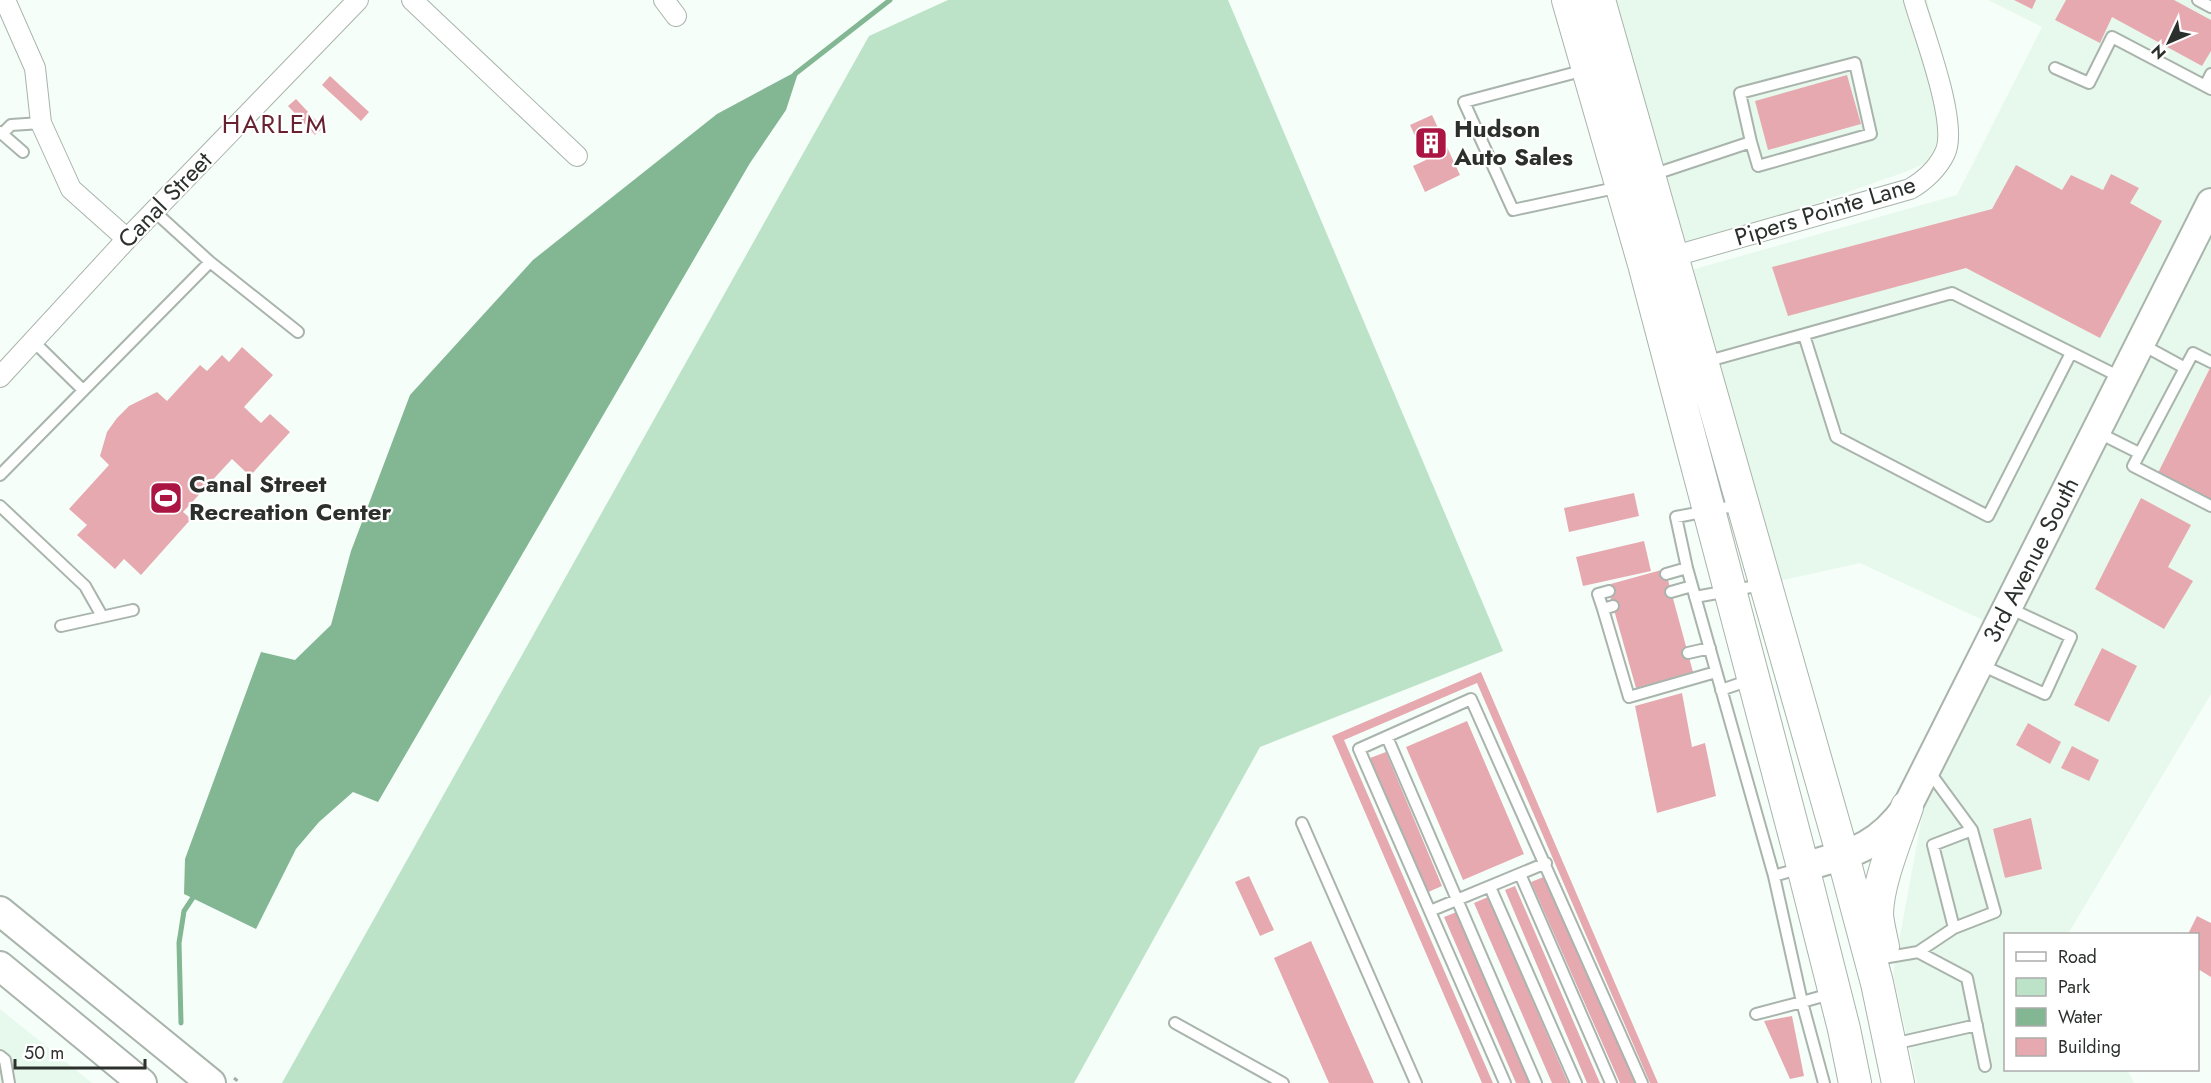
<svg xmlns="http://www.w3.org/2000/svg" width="2211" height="1083" font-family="Jost,sans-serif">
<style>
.built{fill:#e7f9ec}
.green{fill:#bce3c7}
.water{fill:#83b693}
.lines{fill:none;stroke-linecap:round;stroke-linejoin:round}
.stream{stroke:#83b693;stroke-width:5}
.building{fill:#e7a9b0}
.service-casing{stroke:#a9b4ac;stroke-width:14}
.minor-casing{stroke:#a9b4ac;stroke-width:22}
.secondary-casing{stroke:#a9b4ac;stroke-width:32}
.primary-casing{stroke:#a9b4ac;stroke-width:34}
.path{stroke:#a5aca7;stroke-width:3;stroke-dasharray:4.5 4.5;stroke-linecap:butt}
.service{stroke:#fff;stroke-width:10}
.minor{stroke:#fff;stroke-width:20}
.secondary{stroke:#fff;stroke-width:28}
.primary{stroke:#fff;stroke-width:32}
.labels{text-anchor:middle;stroke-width:4.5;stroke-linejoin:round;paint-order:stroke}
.poi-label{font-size:24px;font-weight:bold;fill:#2c302d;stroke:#fff;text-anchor:start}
.street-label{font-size:24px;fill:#2c302d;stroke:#fff}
.neighbourhood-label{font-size:26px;letter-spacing:1.5px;fill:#672230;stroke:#fff}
</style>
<rect width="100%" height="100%" fill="#f5fef8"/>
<!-- built -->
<path class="built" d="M1570,0H1927L1956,103L1957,151L1902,173L1644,264Z
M1988,0H2211V694L2068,934H2006V1070H2127L2134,1083H1917L1893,974L1934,751L1987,622L1860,563L1765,584L1677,274L1957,195L2042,27Z
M0,1009L92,1083H0Z"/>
<!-- green -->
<path class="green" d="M948,0H1228L1503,651L1260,747L1074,1083H282L869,36Z"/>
<!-- water -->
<path class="water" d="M799,70L786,110L750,163L378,802L353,792L319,822L296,849L256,929L184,894L185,859L261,652L295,660L331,625L351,551L410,395L533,260L717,114Z"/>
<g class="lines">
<!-- stream -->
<path class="stream" d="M795,74L890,0
M181,1023L179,943L184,911L196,893"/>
</g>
<!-- building -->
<path class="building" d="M2014,0H2036L2032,9Z
M2066,0H2174L2211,20V51L2202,66L2112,17L2100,43L2055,20Z
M1847,75L1861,124L1768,150L1755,101Z
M330,76L369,112L361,121L322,85Z
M296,99L323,128L315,135L288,106Z
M1432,115L1460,175L1425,192L1413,166L1426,160L1410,125Z
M2016,165L2062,190L2071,175L2103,190L2111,174L2139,188L2130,203L2162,221L2100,338L1966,268L1788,316L1772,267L1992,209Z
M242,347L273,375L244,407L261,423L270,414L290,432L250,476L232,459L183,512L191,519L141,575L124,559L115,569L77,535L87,525L69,509L109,465L100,456L107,432L117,418L129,406L157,392L167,401L200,365L207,371L222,355L229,362Z
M2211,366V499L2158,473Z
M1634,493L1639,516L1569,532L1564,508Z
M2141,498L2191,525L2168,567L2193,581L2164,629L2095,589Z
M1644,541L1651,571L1583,586L1576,557Z
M1665,569L1693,672L1636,688L1607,585Z
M2102,648L2137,666L2109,722L2074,705Z
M1481,672L1658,1083H1650L1477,683L1344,740L1493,1083H1482L1332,736Z
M1682,693L1692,747L1705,743L1716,796L1657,813L1635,706Z
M1467,721L1524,854L1463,880L1406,747Z
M2028,723L2061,742L2050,764L2016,745Z
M2072,746L2099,760L2089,781L2061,768Z
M1386,752L1442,886L1426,893L1370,758Z
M2031,818L2042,869L2005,878L1993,829Z
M1249,876L1274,930L1260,936L1235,882Z
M1546,876L1635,1083H1620L1531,882Z
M1515,886L1600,1083H1587L1505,890Z
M1488,897L1568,1083H1552L1474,903Z
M1459,911L1531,1083H1516L1444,917Z
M2197,916L2211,923V977L2198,969V934H2188Z
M1311,941L1374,1083H1329L1274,958Z
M1792,1016L1804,1076L1790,1079L1764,1021Z"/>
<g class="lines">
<!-- service casing -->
<g class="service-casing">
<path id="service" d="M2198,0L2211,7
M2055,68L2089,83L2112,37L2211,89
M1585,70L1464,102L1513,210L1620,187
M2205,86L2211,74
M0,132L23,152
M2,134L11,125L41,123
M1652,175L1751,142L1740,93L1855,63L1871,134L1758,166L1751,142
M155,212L210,262L298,332
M1804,335L1836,437L1988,516L2071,353
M33,341L83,390
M2141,344L2185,368L2133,466L2211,506
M1705,362L1952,293L2122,378
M2185,368L2193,353L2211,362
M2097,432L2139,453
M0,475L210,262
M1739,505L1676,517L1687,568L1774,876L1801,868
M0,506L85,586L102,616
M1666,574L1687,568
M1671,592L1692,586
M1695,597L1762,585
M1613,606L1603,609L1629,697L1716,672
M1603,609L1598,594L1609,591
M61,626L133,610
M1688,653L1710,648
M1981,665L2045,694L2071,637L2007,607
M1721,690L1750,680
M1387,737L1536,1083
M1302,823L1416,1083
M1520,874L1611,1083
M1490,887L1576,1083
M1430,911L1546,863
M1954,928L1933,845L1972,830
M1918,952L1967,978L1985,1066
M1883,958L1918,952L1954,928L1995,912L1972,830L1928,770
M1756,1014L1802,1002L1774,876
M1175,1023L1283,1083
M1893,1044L1977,1025
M0,1056L5,1060L9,1083
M1505,1083L1359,749L1471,699L1642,1083
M1824,1083L1802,1002L1834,993"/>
</g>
<!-- minor casing -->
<g class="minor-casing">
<path id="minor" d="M5,0L35,68L41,123L71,189L127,239
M412,0L577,156
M664,0L676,16
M1664,259L1910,189C1924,181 1938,168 1945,153C1959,124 1923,32 1914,0
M0,377L127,239L358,0"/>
</g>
<!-- secondary casing -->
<g class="secondary-casing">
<path id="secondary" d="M1803,867C1851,853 1877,849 1907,807L2211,203
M0,911L211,1083
M0,966L142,1083"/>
</g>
<!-- primary casing -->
<g class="primary-casing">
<path id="primary" d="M1568,0L1644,264L1803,867L1844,1029L1855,1083
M1599,0L1843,856L1877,983L1898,1083
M1883,947C1881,937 1878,925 1877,915C1877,883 1897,837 1907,807"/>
</g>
<!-- path -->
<path class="path" d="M234,1078L240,1083"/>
<!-- service -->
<use href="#service" class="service"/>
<!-- minor -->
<use href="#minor" class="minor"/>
<!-- secondary -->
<use href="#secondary" class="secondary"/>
<!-- primary -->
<use href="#primary" class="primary"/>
</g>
<!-- icons -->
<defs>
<g id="building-square" transform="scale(1.725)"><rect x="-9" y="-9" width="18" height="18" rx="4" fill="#aa1543" stroke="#fff"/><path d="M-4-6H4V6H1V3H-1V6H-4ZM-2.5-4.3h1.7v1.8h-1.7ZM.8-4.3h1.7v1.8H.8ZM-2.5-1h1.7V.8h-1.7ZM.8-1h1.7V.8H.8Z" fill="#fff"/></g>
<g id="stadium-square" transform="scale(1.725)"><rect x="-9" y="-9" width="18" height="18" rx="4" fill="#aa1543" stroke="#fff"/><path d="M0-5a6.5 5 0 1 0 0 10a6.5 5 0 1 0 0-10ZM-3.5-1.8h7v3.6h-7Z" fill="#fff"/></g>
</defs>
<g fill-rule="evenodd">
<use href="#building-square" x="1431" y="143"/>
<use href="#stadium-square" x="166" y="498"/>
</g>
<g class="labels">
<!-- poi labels -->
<g class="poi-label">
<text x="1454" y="137">Hudson<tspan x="1454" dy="28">Auto Sales</tspan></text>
<text x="189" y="492">Canal Street<tspan x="189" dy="28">Recreation Center</tspan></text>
</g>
<!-- street labels -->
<g class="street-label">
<text transform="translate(165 200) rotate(-46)" y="8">Canal Street</text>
<text transform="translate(1825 211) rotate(-17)" y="8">Pipers Pointe Lane</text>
<text transform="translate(2031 560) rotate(-63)" y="8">3rd Avenue South</text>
</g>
<!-- neighbourhood labels -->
<g class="neighbourhood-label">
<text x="275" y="133">HARLEM</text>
</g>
</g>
<!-- legend -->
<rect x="2004" y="933" width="195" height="138" fill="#ffffff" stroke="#abacab" stroke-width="1.5"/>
<rect x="2016" y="952" width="30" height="9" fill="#ffffff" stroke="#abacab" stroke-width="1.5"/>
<text x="2058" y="963" font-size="18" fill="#2c302d">Road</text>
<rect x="2016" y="978" width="30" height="18" fill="#bce3c7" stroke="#abacab" stroke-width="1.5"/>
<text x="2058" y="993" font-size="18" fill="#2c302d">Park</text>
<rect x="2016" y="1008" width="30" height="18" fill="#83b693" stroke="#abacab" stroke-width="1.5"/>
<text x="2058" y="1023" font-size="18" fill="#2c302d">Water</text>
<rect x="2016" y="1038" width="30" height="18" fill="#e7a9b0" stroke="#abacab" stroke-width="1.5"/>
<text x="2058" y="1053" font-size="18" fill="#2c302d">Building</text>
<!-- north arrow -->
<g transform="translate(2169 42) rotate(226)" stroke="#ffffff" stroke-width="4.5" paint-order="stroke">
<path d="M0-4.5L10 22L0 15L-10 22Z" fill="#2c302d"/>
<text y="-9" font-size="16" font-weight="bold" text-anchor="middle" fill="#2c302d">N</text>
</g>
<!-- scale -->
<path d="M15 1059v9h130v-9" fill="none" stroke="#2c302d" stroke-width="3"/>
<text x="24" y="1059" font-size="18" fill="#2c302d" stroke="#ffffff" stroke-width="4.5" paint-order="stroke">50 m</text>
</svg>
